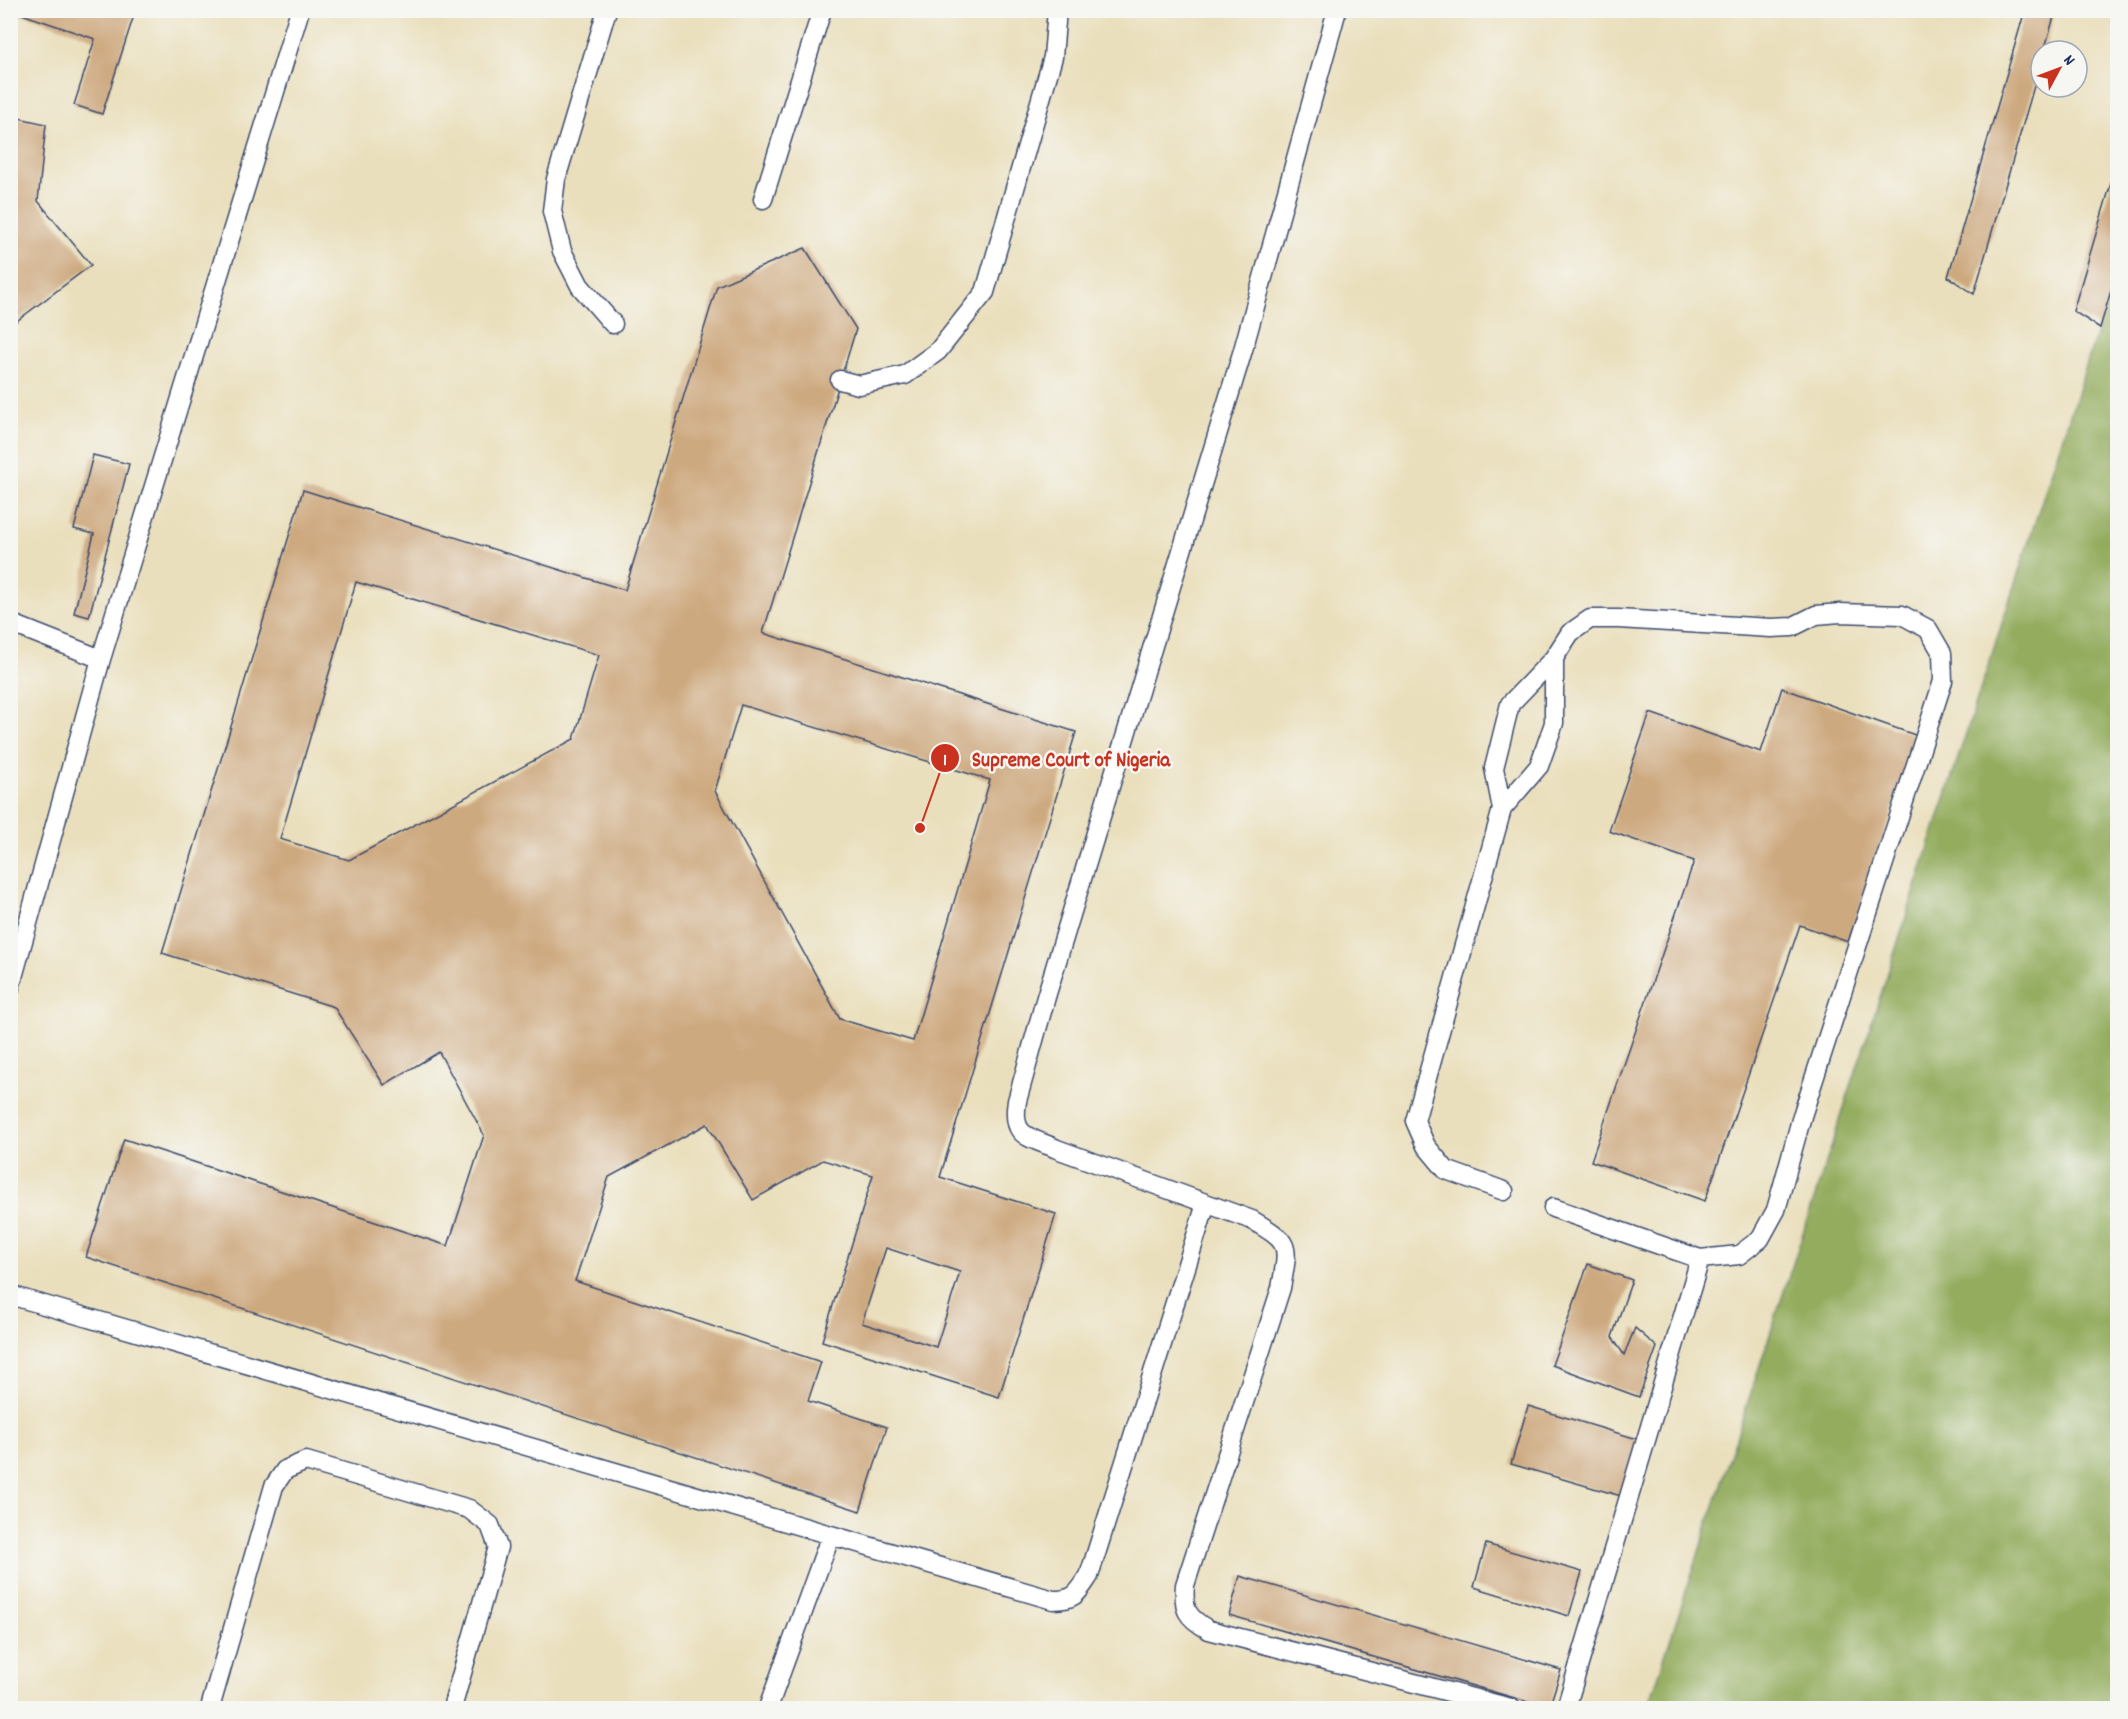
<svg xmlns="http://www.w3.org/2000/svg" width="2128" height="1719" font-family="Dekko,sans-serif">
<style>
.forest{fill:#93ac5d;stroke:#576e5e;stroke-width:1.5}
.building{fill:#cda97f;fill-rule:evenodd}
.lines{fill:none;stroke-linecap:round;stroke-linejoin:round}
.service-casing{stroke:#3a496c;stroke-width:21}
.service{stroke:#fff;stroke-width:18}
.leader{fill:none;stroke:#c8321e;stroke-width:2}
.callout-dot{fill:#c8321e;stroke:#f6f6f2;stroke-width:2}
.mark-label{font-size:18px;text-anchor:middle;font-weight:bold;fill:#fff}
.callout-label{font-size:21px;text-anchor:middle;font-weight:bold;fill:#c8321e;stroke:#f6f6f2;stroke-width:5;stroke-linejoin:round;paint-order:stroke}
</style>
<rect width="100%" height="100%" fill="#f6f6f2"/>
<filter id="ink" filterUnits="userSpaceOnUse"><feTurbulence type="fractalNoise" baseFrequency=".0167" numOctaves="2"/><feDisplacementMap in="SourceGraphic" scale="12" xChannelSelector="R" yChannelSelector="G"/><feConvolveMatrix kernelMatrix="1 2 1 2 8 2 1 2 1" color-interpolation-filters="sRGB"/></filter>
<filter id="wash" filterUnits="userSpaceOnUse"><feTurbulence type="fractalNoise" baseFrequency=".008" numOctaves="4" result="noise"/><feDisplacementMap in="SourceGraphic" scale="24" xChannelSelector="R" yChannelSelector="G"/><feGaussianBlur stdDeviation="1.35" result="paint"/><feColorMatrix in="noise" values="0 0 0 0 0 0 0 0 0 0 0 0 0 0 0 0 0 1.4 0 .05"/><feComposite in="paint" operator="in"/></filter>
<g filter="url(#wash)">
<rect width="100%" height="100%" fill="#eadfbc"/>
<!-- forest -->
<path class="forest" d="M2117,271V1708H1648Z"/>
<g id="blocks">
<!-- building -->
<path class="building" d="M10,10H129L135,12L102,114L74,105L95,39Z
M2025,10H2056L2044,51H2041V62L1974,294L1948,277Z
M10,116L46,124L38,201L91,265L10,326Z
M2118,160V267L2100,328L2073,311Z
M805,248L856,329L763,633L1076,732L940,1177L1056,1214L999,1397L822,1341L873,1175L823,1160L753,1200L707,1124L609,1177L575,1281L821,1362L808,1401L887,1427L860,1511L86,1257L124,1139L448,1246L484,1135L439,1052L384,1085L334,1007L162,953L303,490L625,590L717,286ZM356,582L599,655L574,739L349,860L280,839ZM741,705L990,780L913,1041L840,1019L715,791ZM886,1248L960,1272L936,1347L862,1323Z
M93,455L129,464L89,617L74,613L94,534L74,529Z
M1782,688L1918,736L1848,942L1800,925L1705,1201L1591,1161L1694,861L1609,831L1650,713L1761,752Z
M1588,1264L1632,1280L1612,1337L1624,1355L1635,1328L1657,1347L1639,1397L1552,1365Z
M1528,1406L1644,1441L1628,1498L1511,1464Z
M1486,1544L1582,1572L1569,1616L1474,1587Z
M1240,1576L1561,1670L1549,1708L1229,1615Z"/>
</g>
</g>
<g filter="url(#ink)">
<use href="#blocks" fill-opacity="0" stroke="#3a496c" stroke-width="1.5"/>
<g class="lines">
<!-- service casing -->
<g class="service-casing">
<path id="service" d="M607,10L556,179L552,211L562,251L580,286L613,324
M1337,10L1243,350L1046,997L1017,1101C1011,1138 1028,1136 1057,1149L1252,1220C1291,1243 1289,1244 1281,1288L1185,1585C1183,1610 1186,1617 1209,1630L1511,1708
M763,199L822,10
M840,380L859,385L905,375L938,351L985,292L1053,57L1057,10
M10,623L101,659
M1502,809L1494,768L1510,704L1554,658L1570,633L1590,619H1618L1771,628L1792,627L1816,615L1840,613L1902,615L1928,629L1942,653L1943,681L1802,1116L1776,1210L1760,1239L1739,1255L1700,1259L1553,1208
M10,988L101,659L300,10
M1504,1191L1446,1170L1426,1146L1415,1121L1502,809L1539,766L1554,723V658
M10,1295L1053,1600C1075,1600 1077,1594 1089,1576L1206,1204
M10,1707L16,1708
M210,1708L274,1486L285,1470L306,1461L469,1509L490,1525L498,1547L452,1708
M768,1708L831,1535
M1566,1708L1700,1259"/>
</g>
<!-- service -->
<use href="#service" class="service"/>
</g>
</g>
<!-- callouts -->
<path class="leader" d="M920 828L945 758"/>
<g class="callout-dot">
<circle cx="920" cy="828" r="6"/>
<circle cx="945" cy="758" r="15"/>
</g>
<g class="mark-label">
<text x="945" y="765">1</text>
</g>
<g class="callout-label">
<text x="1071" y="766">Supreme Court of Nigeria</text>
</g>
<!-- margin -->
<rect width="2128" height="1719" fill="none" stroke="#f6f6f2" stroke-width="36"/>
<!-- north arrow -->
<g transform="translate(2059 69) rotate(49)"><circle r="28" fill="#f6f6f2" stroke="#9ea6b7" stroke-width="1.5"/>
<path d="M0-4.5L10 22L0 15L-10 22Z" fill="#c8321e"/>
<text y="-9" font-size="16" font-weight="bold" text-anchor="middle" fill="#1b2f5e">N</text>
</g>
</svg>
